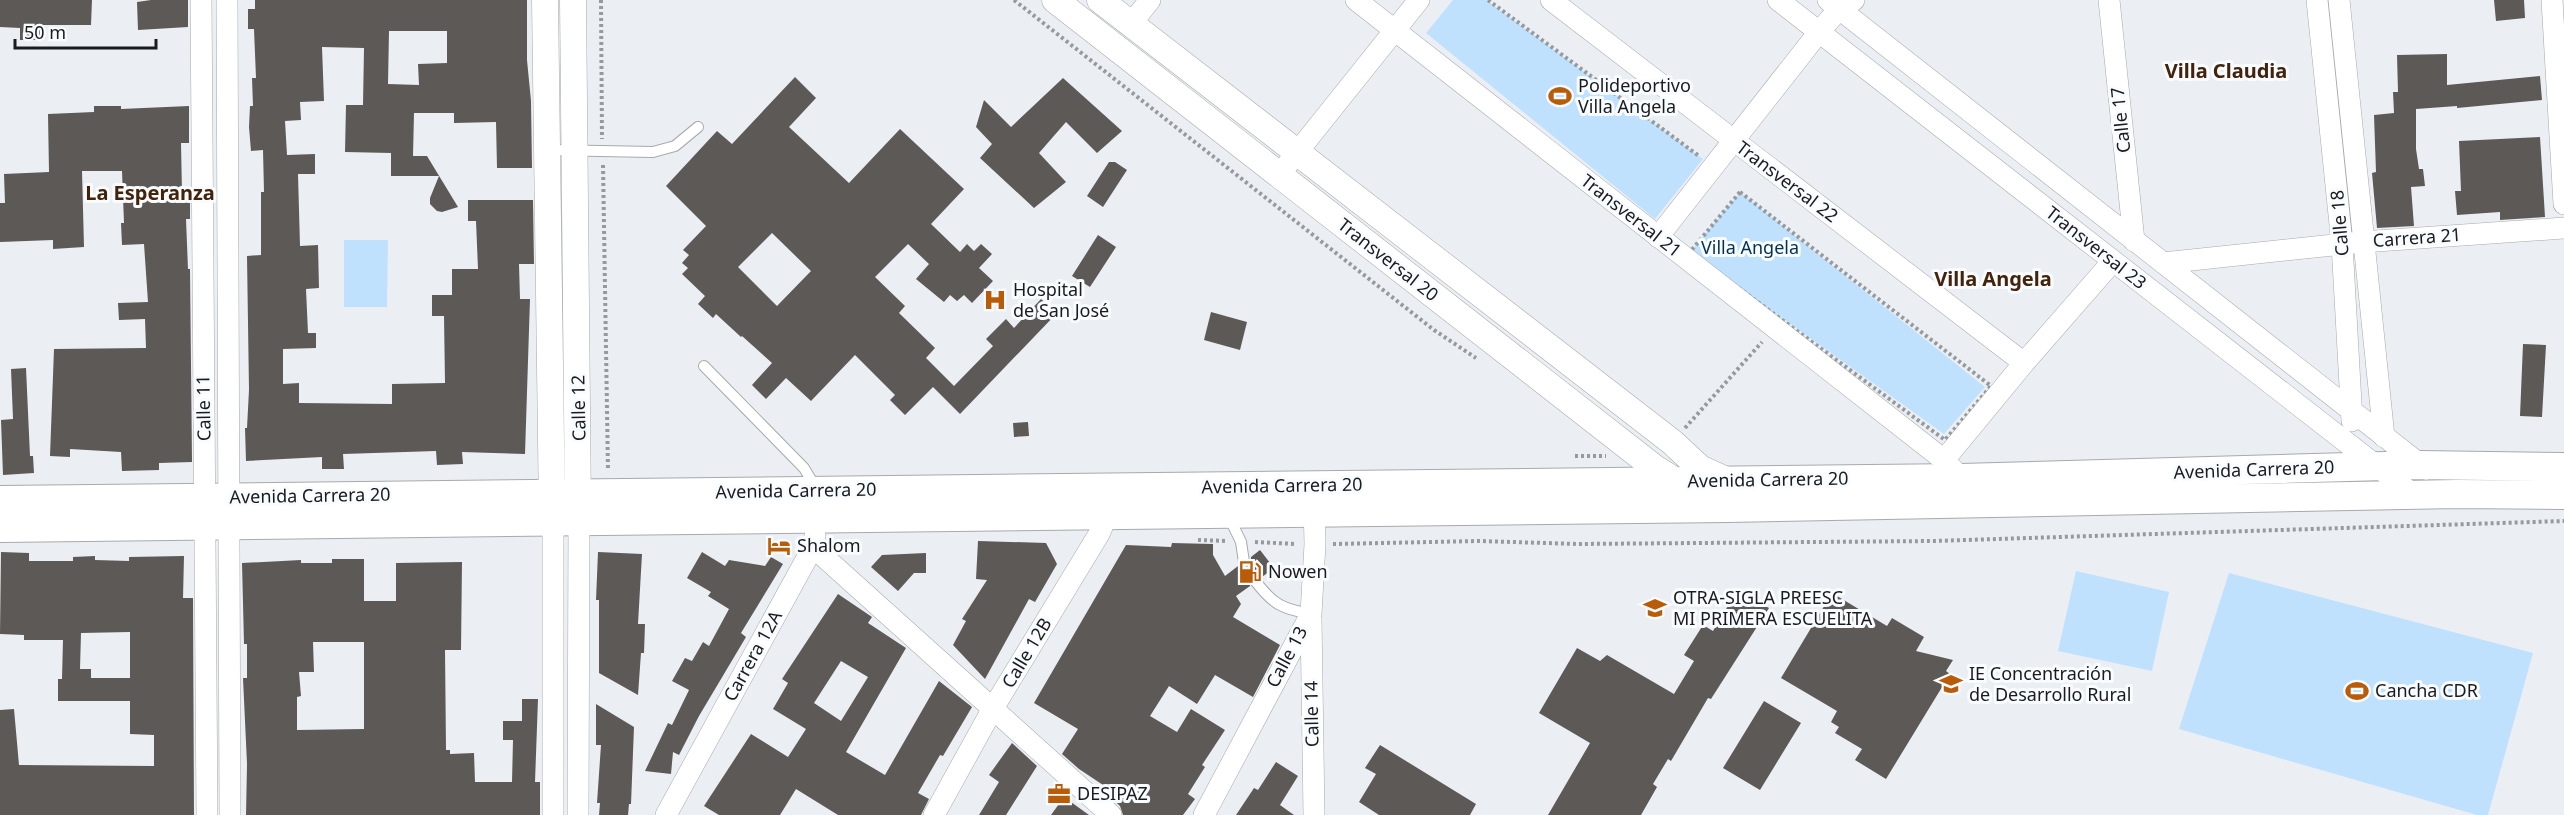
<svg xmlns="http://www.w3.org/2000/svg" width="2564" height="815" font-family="'Noto Sans',sans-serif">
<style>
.green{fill:#c0e1fd}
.building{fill:#5d5956;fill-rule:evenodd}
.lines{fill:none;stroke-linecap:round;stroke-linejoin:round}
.service-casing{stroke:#a6aaad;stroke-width:12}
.minor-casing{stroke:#a6aaad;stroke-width:22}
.tertiary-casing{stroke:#a6aaad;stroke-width:27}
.secondary-casing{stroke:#a6aaad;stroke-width:30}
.path{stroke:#979a9d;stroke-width:4;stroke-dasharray:3 3;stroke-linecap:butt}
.service{stroke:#fff;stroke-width:10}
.minor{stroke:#fff;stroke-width:21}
.tertiary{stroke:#fff;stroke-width:26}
.secondary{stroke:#fff;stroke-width:28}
.labels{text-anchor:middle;stroke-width:6;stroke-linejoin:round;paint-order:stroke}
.poi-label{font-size:18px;fill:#1a1b1d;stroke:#f9fcfe;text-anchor:start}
.street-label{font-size:18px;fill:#1a1b1d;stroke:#f9fcfe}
.park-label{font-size:18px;fill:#013251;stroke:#f9fcfe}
.neighbourhood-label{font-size:20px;font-weight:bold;fill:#43230c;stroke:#f9fcfe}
</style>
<rect width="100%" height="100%" fill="#ebeff3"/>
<!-- green -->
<path class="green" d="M1453,0H1486L1703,159L1655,219L1426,33Z
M1740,192L1985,387L1944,434L1690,252Z
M344,240H388L387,307H344Z
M2076,571L2169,592L2152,671L2058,651Z
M2229,573L2533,653L2488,815H2477L2179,729Z"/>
<!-- building -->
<path class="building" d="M0,0H92L91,25H43V40H20V28L0,27Z
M151,0H188V27L138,30L137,2Z
M255,0H527V60L531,101L532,168H497L496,122L454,123V113H414L413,156H427L458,207L442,212L437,211L430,204V198L439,176H391V153L345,152L346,105H363L364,48L322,47L324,101L300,102L301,120L285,121L287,155L315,154V174H298L300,246L318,245L319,288L306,289L308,333H316V348L283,349V384L299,383V403L392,404V384L445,383L444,316H432V295H452V269H478L476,221H468V200H533L534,264H519L520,299H530L525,454L462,452L463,464L437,465L436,451L343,454L344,469H322V457L246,461L245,428H247L249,390L247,256L261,255V192H264L263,150L251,151L249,127L250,106H253L252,78H256L254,29H248V9H255ZM389,31H447V63L418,64L419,85L388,84Z
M2494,0H2524L2525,18L2496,21Z
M2447,54V85L2540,76L2542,100L2457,108V106L2416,109V149L2419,169H2423L2425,186L2411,187L2414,226L2377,228L2372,173L2376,172L2374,115L2394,113L2393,92H2398L2397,55Z
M795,77L816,98L789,127L849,183L900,129L964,189L931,224L960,252L967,244L974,251L981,244L992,254L979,268L993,281L972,303L964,295L957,301L950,295L944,302L916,279L929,264L908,244L875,277L905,306L899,313L935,348L926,358L954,386L993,346L986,339L1006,319L1014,328L1041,299L1057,313L960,414L933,387L905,415L890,400L895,395L855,355L811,401L786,378L766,399L752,385L772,363L742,336L741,337L716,314L713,318L698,304L705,296L682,274L688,268L682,263L689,255L683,250L706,226L666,186L717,131L732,144ZM772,233L811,271L777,306L738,267Z
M1063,78L1122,131L1097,153L1066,122L1039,153L1066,182L1034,208L980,158L992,144L976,127L984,100L1011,127Z
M94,106H121V109L189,106V143H181L182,194H189L190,204V219H186L188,269H190L192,462L159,463V470L122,471L121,452L70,449V457L50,456L54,349L146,348L145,319L119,320L118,303L148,302L144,244L122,245L121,223H124L122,171H82L84,247L53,249V240L0,242V203H5L4,174L49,172L48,114L94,112Z
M2540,137L2545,217L2500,220V212L2457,215L2455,191H2461L2459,141Z
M1109,162H1115L1127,170L1103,207L1087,196Z
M1098,235L1116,247L1090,287L1072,276Z
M1211,312L1247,322L1240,350L1204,340Z
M2523,344L2546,345L2542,417L2520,416Z
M26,368L30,456H33L34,473L3,475L1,420L13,419L11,369Z
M1028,422L1029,436L1014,437L1013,423Z
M978,541L1046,543L1057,564L1035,602L1029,599L985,679L953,645L966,621L962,619L987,580L976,579Z
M1172,543L1213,544V555L1225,576L1238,566L1242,569L1248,568L1251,564V557L1260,550L1274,568L1262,577L1255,575L1251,577L1250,586L1236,596L1241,604L1233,617L1280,645L1253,697L1215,675L1197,704L1169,686L1150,716L1177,732L1191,709L1225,730L1202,765L1205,767L1188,794L1195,799L1183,815H1123L1120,806L1108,795L1112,791L1079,769L1062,754L1078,729L1034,703L1126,545L1171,547Z
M1,552L29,553V561H73V557L95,556V560L129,561V557L184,556L183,598H193L194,815H0V710L14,709L19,765L154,766V735L130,734V701H58V679H62L63,640H24V635L0,634ZM130,632V678H91V669H80L81,633Z
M598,552L642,554L638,624H645L644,653H641L638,695L599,673V600H596Z
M702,552L725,566L729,560L765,566L771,557L783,564L741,633L746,637L699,716L679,755L673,752L671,774L645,771L668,723L672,725L689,690L672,681L685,658L692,661L703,642L709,646L729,609L708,596L711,592L687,578Z
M926,553V573H914L898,591L871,567L882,555Z
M332,559H364V601H396V563L462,562L461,650H445L446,750H450V754L474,753L475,782H512L513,740H503V721H522V699H538L535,782H540V815H246L247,764L243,678H247V644H244L242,563L301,560V563H332ZM313,642H364V729L297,730V697L301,696L299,672H314Z
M1741,592L1769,608L1711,699L1708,698L1671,761L1668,759L1653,784L1657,787L1641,815H1548L1590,743L1539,713L1577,648L1600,661L1607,655L1674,694L1694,661L1684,655L1703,625L1713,631L1732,599L1735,600Z
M1832,593L1887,626L1892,618L1924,637L1916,651L1953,660L1946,671L1950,674L1886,779L1855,760L1862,749L1835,733L1839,727L1831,722L1837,711L1781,678Z
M838,594L872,617L868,623L906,648L846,752L885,775L939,681L972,707L943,756L940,755L918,793L929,799L921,815H838L796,789L780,815H719L704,806L751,734L788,757L806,729L773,709L788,683L782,679ZM841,661L868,677L841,721L814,703Z
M1764,701L1801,723L1760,790L1723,768Z
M596,704L634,727L631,804H629L628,815H599L600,803H597L601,745H596Z
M1012,743L1037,766L1006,815H979L999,782L989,775Z
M1380,745L1476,804L1470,815H1379L1359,802L1376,774L1365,768Z
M1276,762L1298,776L1280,805L1294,815H1236L1254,788L1258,790Z
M1064,797L1089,815H1051Z"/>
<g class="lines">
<!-- service casing -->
<g class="service-casing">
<path id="service" d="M547,150L653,152L675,146L698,127
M704,366L804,468L816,488
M1229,517L1241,542L1244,562
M1256,582C1273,604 1282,609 1311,614"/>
</g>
<!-- minor casing -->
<g class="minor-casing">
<path id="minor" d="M201,0L207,815
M227,0L230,815
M1356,0L1944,460L1961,478
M1551,0L2024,363
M1778,0L2414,495
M1828,0L2426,469
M2109,0L2134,241
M2317,0L2342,244L2352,421
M2339,0L2384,437
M2552,0L2564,204
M1131,24L1150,0
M1279,175L1419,0
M1658,237L1819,32L1839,9L1854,0
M2163,263L2362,242L2564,228
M1944,460L2024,363L2113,261
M553,522V815
M813,547L1111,815
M1311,618L1314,815
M578,815L579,522
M666,815L813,547L815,536
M934,815L992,710L1099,534L1107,516L1109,502
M1204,815L1311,614L1315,544L1314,500"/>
</g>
<!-- tertiary casing -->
<g class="tertiary-casing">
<path id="tertiary" d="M545,0L552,513
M573,0L578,512
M1055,0L1655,468L1684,486
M1100,0L1672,442L1700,468L1729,481"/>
</g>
<!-- secondary casing -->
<g class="secondary-casing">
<path id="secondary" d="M0,500L1961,478L2420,465L2564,467
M0,528L1728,508L2457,494L2564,495"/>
</g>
<!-- path -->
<path class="path" d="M601,0L602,139
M1014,0L1434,330L1476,358
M1488,0L1699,156
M603,165L608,471
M1740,192L1991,386L1945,440L1690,252Z
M1685,428L1762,342
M1575,456H1606
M1198,540L1227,541
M1255,542L1296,544
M1333,544L1479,541L1578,544L1934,541L2564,521"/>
<!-- service -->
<use href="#service" class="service"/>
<!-- minor -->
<use href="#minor" class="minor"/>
<!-- tertiary -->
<use href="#tertiary" class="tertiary"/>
<!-- secondary -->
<use href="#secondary" class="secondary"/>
</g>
<!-- icons -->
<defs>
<g id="stadium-bare" transform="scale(1.8)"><path d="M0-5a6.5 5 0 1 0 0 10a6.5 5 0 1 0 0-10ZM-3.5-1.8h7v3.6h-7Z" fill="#b95c09" stroke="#f9fcfe" stroke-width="2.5" paint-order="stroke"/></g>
<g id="hospital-bare" transform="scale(1.8)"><path d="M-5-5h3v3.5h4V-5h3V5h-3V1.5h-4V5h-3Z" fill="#b95c09" stroke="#f9fcfe" stroke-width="2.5" paint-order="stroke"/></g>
<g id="hotel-bare" transform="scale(1.8)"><path d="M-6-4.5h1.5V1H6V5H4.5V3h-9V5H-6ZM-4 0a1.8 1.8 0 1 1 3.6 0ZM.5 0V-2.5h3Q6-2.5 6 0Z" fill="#b95c09" stroke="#f9fcfe" stroke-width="2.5" paint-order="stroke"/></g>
<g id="fuel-bare" transform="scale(1.8)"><path d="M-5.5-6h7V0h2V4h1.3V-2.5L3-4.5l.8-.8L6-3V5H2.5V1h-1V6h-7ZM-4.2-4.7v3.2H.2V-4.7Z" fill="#b95c09" stroke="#f9fcfe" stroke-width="2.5" paint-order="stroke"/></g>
<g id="school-bare" transform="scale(1.8)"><path d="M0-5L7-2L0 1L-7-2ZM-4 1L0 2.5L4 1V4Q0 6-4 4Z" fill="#b95c09" stroke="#f9fcfe" stroke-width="2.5" paint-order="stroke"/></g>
<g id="office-bare" transform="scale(1.8)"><path d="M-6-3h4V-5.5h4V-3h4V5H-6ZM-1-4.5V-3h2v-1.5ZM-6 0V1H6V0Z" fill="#b95c09" stroke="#f9fcfe" stroke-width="2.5" paint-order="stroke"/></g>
</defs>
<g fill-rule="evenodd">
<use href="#stadium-bare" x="1560" y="96"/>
<use href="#hospital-bare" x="995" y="300"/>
<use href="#hotel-bare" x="779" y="546"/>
<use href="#fuel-bare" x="1250" y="572"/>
<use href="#school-bare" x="1655" y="608"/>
<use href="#school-bare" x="1951" y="684"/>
<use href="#stadium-bare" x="2357" y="691"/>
<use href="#office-bare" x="1059" y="794"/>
</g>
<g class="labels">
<!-- poi labels -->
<g class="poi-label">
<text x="1578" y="92">Polideportivo<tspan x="1578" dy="21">Villa Angela</tspan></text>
<text x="1013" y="296">Hospital<tspan x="1013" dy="21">de San José</tspan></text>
<text x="797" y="552">Shalom</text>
<text x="1268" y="578">Nowen</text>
<text x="1673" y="604">OTRA-SIGLA PREESC<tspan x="1673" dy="21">MI PRIMERA ESCUELITA</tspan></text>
<text x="1969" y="680">IE Concentración<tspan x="1969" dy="21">de Desarrollo Rural</tspan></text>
<text x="2375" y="697">Cancha CDR</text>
<text x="1077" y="800">DESIPAZ</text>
</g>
<!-- street labels -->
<g class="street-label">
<text transform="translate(2121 120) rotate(-96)" y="6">Calle 17</text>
<text transform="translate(1787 182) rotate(37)" y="6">Transversal 22</text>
<text transform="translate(1631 216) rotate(38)" y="6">Transversal 21</text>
<text transform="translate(2340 223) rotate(-95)" y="6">Calle 18</text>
<text transform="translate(2417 238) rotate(-4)" y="6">Carrera 21</text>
<text transform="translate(2096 248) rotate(38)" y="6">Transversal 23</text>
<text transform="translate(1388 260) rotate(38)" y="6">Transversal 20</text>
<text transform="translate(204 408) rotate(-91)" y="6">Calle 11</text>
<text transform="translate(579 408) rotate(-91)" y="6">Calle 12</text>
<text transform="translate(2254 470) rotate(-2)" y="6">Avenida Carrera 20</text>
<text transform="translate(1768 480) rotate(-1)" y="6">Avenida Carrera 20</text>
<text transform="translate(1282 486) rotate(-1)" y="6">Avenida Carrera 20</text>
<text transform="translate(796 491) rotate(-1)" y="6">Avenida Carrera 20</text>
<text transform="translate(310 496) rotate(-1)" y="6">Avenida Carrera 20</text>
<text transform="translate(1027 653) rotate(-59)" y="6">Calle 12B</text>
<text transform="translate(753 656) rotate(-61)" y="6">Carrera 12A</text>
<text transform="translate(1287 657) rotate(-62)" y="6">Calle 13</text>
<text transform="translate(1312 714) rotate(-91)" y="6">Calle 14</text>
</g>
<!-- park labels -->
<g class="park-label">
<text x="1750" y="254">Villa Angela</text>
</g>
<!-- neighbourhood labels -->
<g class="neighbourhood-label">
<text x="2226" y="78">Villa Claudia</text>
<text x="150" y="200">La Esperanza</text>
<text x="1993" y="286">Villa Angela</text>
</g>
</g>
<!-- scale -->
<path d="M15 39v9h141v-9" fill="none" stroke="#1a1b1d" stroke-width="3"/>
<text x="24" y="39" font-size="18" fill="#1a1b1d" stroke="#f9fcfe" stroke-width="4.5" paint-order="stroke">50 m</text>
</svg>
